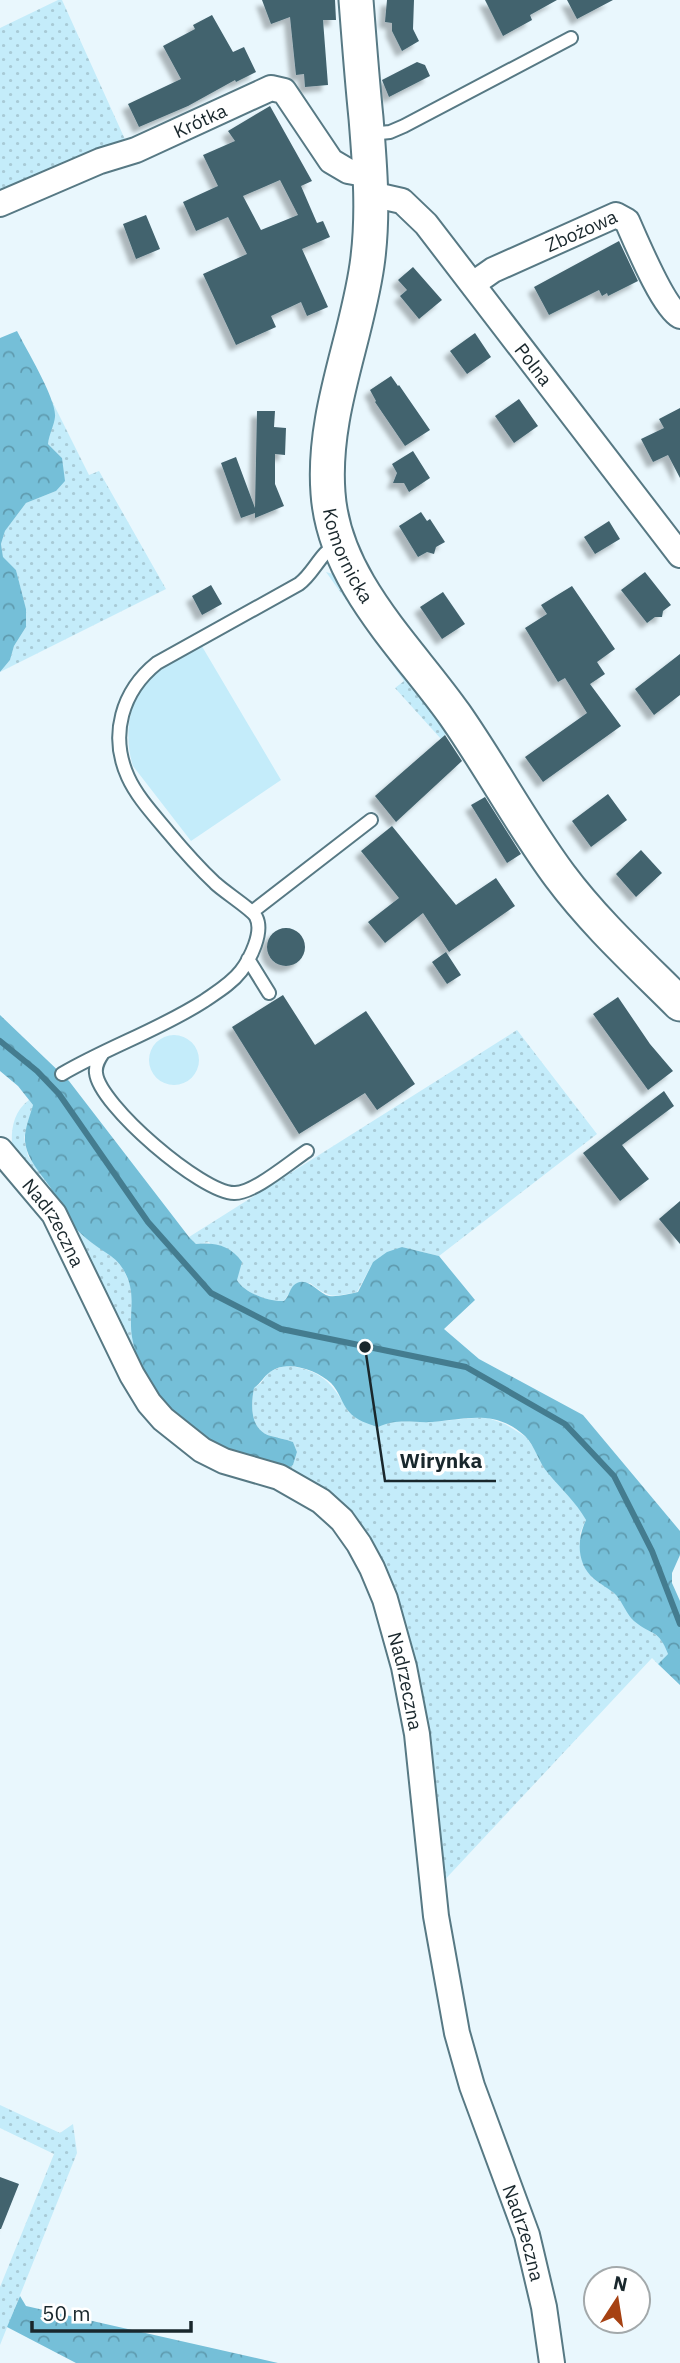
<svg xmlns="http://www.w3.org/2000/svg" width="680" height="2363" font-family="'IBM Plex Sans',sans-serif">
<style>
.grass{fill:url(#grass-dots)}
.forest{fill:url(#forest-crowns)}
.pitch{fill:#c4ecfa}
.lines{fill:none;stroke-linecap:round;stroke-linejoin:round}
.stream{stroke:#447c8f;stroke-width:6}
.building{fill:#42636e;fill-rule:evenodd;filter:url(#shadow)}
.lane-casing{stroke:#577984;stroke-width:16}
.street-casing{stroke:#577984;stroke-width:28}
.secondary-casing{stroke:#577984;stroke-width:37}
.lane{stroke:#fff;stroke-width:12}
.street{stroke:#fff;stroke-width:24}
.secondary{stroke:#fff;stroke-width:33}
.labels{text-anchor:middle;stroke-width:7;stroke-linejoin:round;paint-order:stroke}
.street-label{font-size:19px;fill:#19272c;stroke:#fff}
.leader{fill:none;stroke:#19272c;stroke-width:2.5}
.callout-dot{fill:#19272c;stroke:#fff;stroke-width:2.5}
.callout-label{font-size:21px;text-anchor:middle;font-weight:bold;fill:#19272c;stroke:#fff;stroke-width:7;stroke-linejoin:round;paint-order:stroke}
</style>
<defs>
<pattern id="grass-dots" width="8" height="8" patternUnits="userSpaceOnUse" patternTransform="scale(1.75)"><rect width="8" height="8" fill="#c4ecfa"/><path d="M2 2h.1M6 6h.1" fill="none" stroke="#a8cad6" stroke-width="1.8" stroke-linecap="round"/></pattern>
<pattern id="forest-crowns" width="20" height="18" patternUnits="userSpaceOnUse" patternTransform="scale(1.75)"><rect width="20" height="18" fill="#75bfd8"/><path d="M2 6a3 3 0 1 1 6 0M12 15a3 3 0 1 1 6 0" fill="none" stroke="#5f9baf"/></pattern>
<filter id="shadow"><feDropShadow dx="-6" dy="6" stdDeviation="2" flood-color="#0004"/></filter>
</defs>
<rect width="100%" height="100%" fill="#e9f7fd"/>
<!-- grass -->
<path class="grass" d="M58,0H62L128,146L0,198V28Z
M52,401L89,475L99,471L166,589L0,672L10,660L14,646L26,627V610L16,570L3,558L1,544L5,531L26,503L56,491L62,458L48,444C49,427 55,419 52,401Z
M326,572L333,574C367,630 410,679 447,733L441,739L395,688L404,681Z
M517,1030L597,1134L439,1256L402,1247L373,1262L357,1292C331,1297 331,1299 310,1283L293,1287L284,1301C270,1302 244,1293 237,1280V1274L209,1242L196,1244L189,1237Z
M29,1100L33,1105L24,1138L28,1156L53,1191L61,1211L92,1243L108,1252L123,1268L133,1292L132,1333L136,1354L146,1381L12,1148C11,1129 13,1112 29,1100Z
M284,1366C320,1368 333,1383 349,1413L391,1421L431,1422L485,1417L505,1424L526,1437L565,1492L577,1503L586,1520L580,1533L592,1578L612,1591L625,1605L632,1619L662,1639L668,1654L658,1664L652,1658L438,1887L382,1571L283,1472L293,1465L297,1452L293,1442C285,1439 279,1438 271,1436C249,1430 251,1404 254,1388L261,1383L269,1372Z
M0,2105L60,2133L73,2124L77,2153L0,2345V2287L54,2154L0,2128Z"/>
<!-- forest -->
<path class="forest" d="M17,331C26,349 57,400 55,417C54,426 49,434 48,444L62,458L65,481L56,491L26,503L5,531L1,544L3,557L16,570L26,609V627L14,646L10,660L0,672V338Z
M0,1015L69,1081L189,1237L196,1244C216,1242 231,1246 242,1262L237,1280C244,1293 270,1302 284,1301C289,1296 289,1291 293,1286C306,1273 318,1294 329,1296C338,1297 348,1294 358,1292L373,1262L387,1252L402,1247L439,1256L475,1300L444,1329L479,1359L583,1415L680,1531V1555L672,1573V1583L680,1601V1685L658,1664L668,1654C659,1629 652,1636 634,1621C627,1615 623,1603 616,1595C609,1588 601,1585 594,1579C576,1563 577,1539 586,1520C576,1502 561,1489 548,1473C539,1463 535,1446 525,1436C496,1409 466,1419 432,1422C411,1423 398,1418 378,1427C368,1424 356,1420 349,1412C342,1404 339,1391 331,1383C317,1370 287,1359 270,1372C264,1376 261,1383 254,1388C251,1404 249,1430 271,1436C278,1438 285,1439 293,1442L297,1452L293,1465L283,1472C262,1463 238,1457 218,1447C175,1425 140,1385 132,1337C128,1311 138,1294 123,1269C115,1255 99,1250 87,1239C78,1231 68,1222 61,1212C57,1204 55,1195 50,1187C40,1172 27,1160 25,1141C24,1130 30,1116 33,1105L18,1086L0,1071Z
M20,2296L26,2306L278,2363H76L7,2327Z"/>
<!-- pitch -->
<path class="pitch" d="M200,643L281,780L191,841L133,766C122,732 130,688 162,666C173,657 187,651 200,643Z
M149 1060a25 25 0 1 1 50 0a25 25 0 1 1-50 0Z"/>
<g class="lines">
<!-- stream -->
<path class="stream" d="M0,1041L37,1071L59,1094L148,1222L211,1293L281,1329L466,1367L565,1424L614,1476L652,1551L680,1624"/>
</g>
<!-- building -->
<path class="building" d="M262,0H335L336,20H323L328,85L305,87L304,74L296,75L290,17L271,24Z
M387,0H414L413,29L419,41L402,51L392,31V23L385,22Z
M485,0H557L530,15L532,20L503,36Z
M567,0H613L577,19Z
M212,15L233,52L244,47L256,72L236,82L235,80L188,106L139,127L128,104L181,79L163,46L195,29L193,25Z
M417,62L425,65L430,76L389,97L382,80Z
M270,106L312,181L301,186L317,223L323,221L330,237L302,249L328,307L307,316L301,302L271,316L276,327L236,345L203,274L247,254L228,217L196,231L183,202L218,186L203,155L235,141L228,131ZM280,180L298,215L261,230L243,196Z
M146,215L160,249L136,259L123,224Z
M619,241L638,281L608,296L607,293L602,296L599,290L549,315L534,287Z
M413,267L442,300L419,319L400,296L407,290L398,280Z
M475,333L491,357L467,374L450,351Z
M391,376L398,386L399,385L430,430L405,446L375,402L376,401L370,390Z
M519,399L538,426L514,443L495,416Z
M680,408V478L668,455L653,462L641,439L664,428L659,419Z
M257,411H275L274,427L286,428L285,455L275,454V484L284,506L255,518V513L241,518L221,463L236,457L255,508Z
M413,451L430,478L409,492L404,483H393L397,473L392,464Z
M421,512L427,521L430,519L445,542L436,547L434,554L427,552L418,557L399,526Z
M609,521L620,539L595,554L584,537Z
M645,572L671,605L663,611L662,617H655L647,623L621,590Z
M211,585L222,604L202,615L192,596Z
M572,586L615,649L597,662L605,674L590,684L621,726L543,782L525,757L587,713L565,678L558,682L525,628L547,614L541,605Z
M443,592L465,624L442,639L420,607Z
M680,654V695L654,715L635,689Z
M445,735L462,761L396,822L375,796Z
M608,794L627,820L591,847L572,821Z
M485,797L521,854L507,863L471,805Z
M392,826L456,905L496,878L515,906L449,952L423,913L385,943L368,922L399,898L361,851Z
M641,850L662,873L636,897L616,874Z
M267 947a19 19 0 1 1 38 0a19 19 0 1 1-38 0Z
M446,952L461,975L447,984L432,962Z
M283,995L315,1045L366,1011L415,1084L377,1110L365,1093L299,1134L232,1027Z
M618,997L650,1044L673,1071L648,1090L593,1014Z
M664,1091L674,1106L622,1145L649,1179L620,1201L583,1153Z
M680,1201V1244L659,1219Z
M0,2177L19,2184L1,2229H0Z"/>
<g class="lines">
<!-- lane casing -->
<g class="lane-casing">
<path id="lane" d="M370,134L390,132L404,126L571,38
M252,912L371,820
M248,959L269,993
M103,1053C99,1059 95,1065 96,1073C99,1105 202,1193 234,1193C253,1194 290,1162 307,1151
M62,1074C108,1047 159,1030 204,1001C217,992 231,984 241,971C250,959 264,932 256,917C253,910 223,891 215,883C198,867 183,850 168,832C154,815 137,797 128,777C109,735 122,691 157,663L299,584C314,573 320,553 337,544"/>
</g>
<!-- street casing -->
<g class="street-casing">
<g id="street">
<path id="s1" d="M371,194L402,201L426,224L680,555"/>
<path id="s2" d="M0,204L100,161L136,150L271,88L284,91L331,161L348,171L370,175"/>
<path id="s3" d="M473,284L493,270L616,215L627,221C636,241 663,307 680,316"/>
<path id="s4" d="M0,1150L54,1214L132,1375L149,1403L163,1419L202,1450L224,1461L279,1477L321,1501L342,1520L359,1544L372,1568L385,1599L404,1667L417,1734L436,1916L457,2033L472,2086L527,2235L544,2307L552,2363"/>
</g>
</g>
<!-- secondary casing -->
<g class="secondary-casing">
<g id="secondary">
<path id="s5" d="M356,0C359,39 362,79 366,118C370,167 374,216 367,265C356,342 322,414 328,493C334,581 407,647 455,715C492,768 522,825 560,876C595,923 639,963 680,1004"/>
</g>
</g>
<!-- lane -->
<use href="#lane" class="lane"/>
<!-- street -->
<use href="#street" class="street"/>
<!-- secondary -->
<use href="#secondary" class="secondary"/>
</g>
<g class="labels">
<!-- street labels -->
<g class="street-label">
<text dy="7" stroke="none"><textPath href="#s2" startOffset="217">Krótka</textPath></text>
<text dy="7" stroke="none"><textPath href="#s3" startOffset="121">Zbożowa</textPath></text>
<text dy="7" stroke="none"><textPath href="#s1" startOffset="242">Polna</textPath></text>
<text dy="7" stroke="none"><textPath href="#s5" startOffset="564">Komornicka</textPath></text>
<text dy="7" stroke="none"><textPath href="#s4" startOffset="91">Nadrzeczna</textPath></text>
<text dy="7" stroke="none"><textPath href="#s4" startOffset="700">Nadrzeczna</textPath></text>
<text dy="7" stroke="none"><textPath href="#s4" startOffset="1267">Nadrzeczna</textPath></text>
</g>
</g>
<!-- callouts -->
<path class="leader" d="M365 1347L385 1481H496"/>
<circle class="callout-dot" cx="365" cy="1347" r="7"/>
<g class="callout-label">
<text x="441" y="1468">Wirynka</text>
</g>
<!-- north arrow -->
<g transform="translate(617 2300) rotate(12)"><circle r="33" fill="#ffffff" stroke="#a3a9ab" stroke-width="2"/>
<path d="M0-5L12 26L0 18L-12 26Z" fill="#a64112"/>
<text y="-10" font-size="19" font-weight="bold" text-anchor="middle" fill="#19272c">N</text>
</g>
<!-- scale -->
<path d="M32 2321v10h159v-10" fill="none" stroke="#19272c" stroke-width="3.5"/>
<text x="42" y="2321" font-size="21" fill="#19272c" stroke="#ffffff" stroke-width="5" paint-order="stroke">50 m</text>
</svg>
